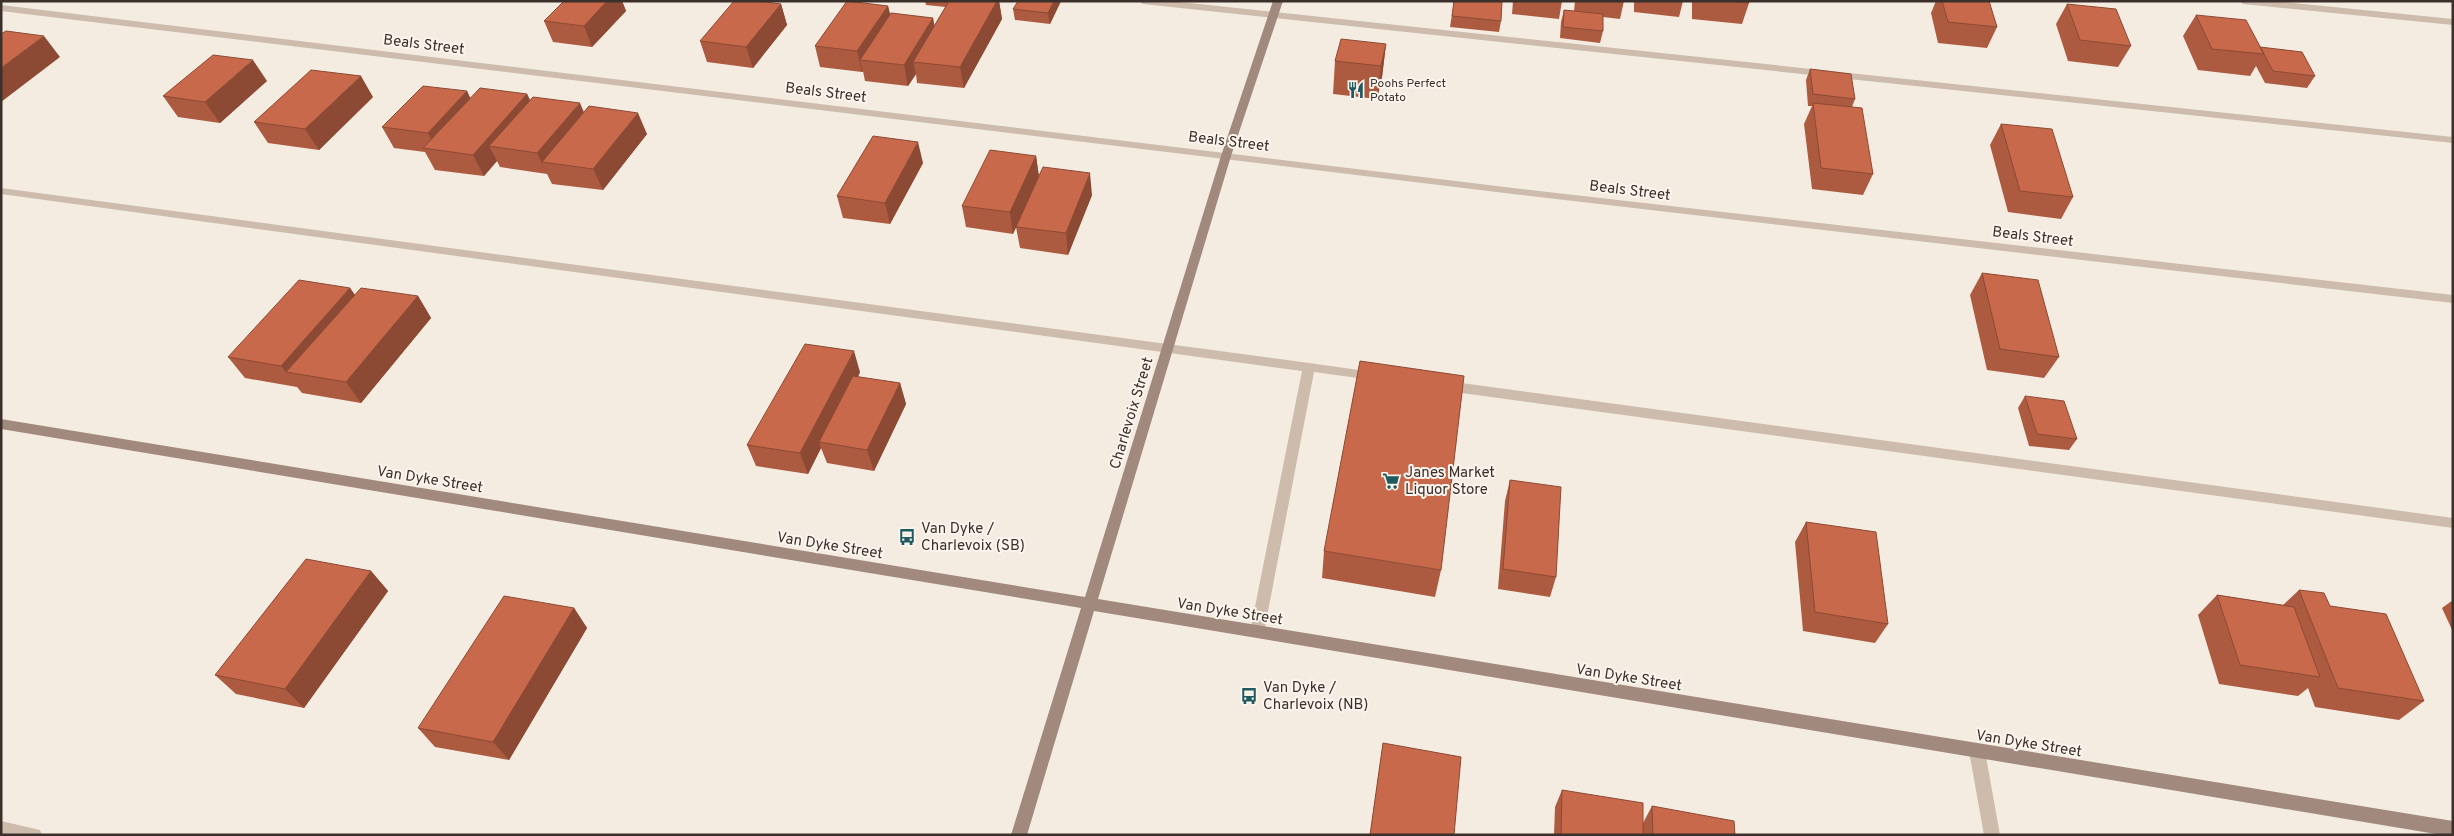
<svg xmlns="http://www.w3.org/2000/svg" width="2454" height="836" font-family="Overpass,sans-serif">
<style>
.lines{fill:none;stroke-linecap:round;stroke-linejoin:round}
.lane{fill:#cdbbac;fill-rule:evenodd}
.street{fill:#cdbbac;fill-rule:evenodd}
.secondary{fill:#a18a7d;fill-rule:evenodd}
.wall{fill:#ac5a40}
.shaded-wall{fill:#8c4a34}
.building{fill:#c8694b;stroke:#8c4a34}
.labels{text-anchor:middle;stroke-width:4;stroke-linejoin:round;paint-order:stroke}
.far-poi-label{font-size:12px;fill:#3b302b;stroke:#fbf5ee;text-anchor:start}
.street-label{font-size:15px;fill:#3b302b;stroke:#fbf5ee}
.poi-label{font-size:15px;fill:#3b302b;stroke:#fbf5ee;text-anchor:start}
</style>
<rect width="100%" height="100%" fill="#f4ebe1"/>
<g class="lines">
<!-- lane -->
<path class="lane" d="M1139,1H1171L2453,137V143L1143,4Z
M1,188L1309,363L1373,372L1379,376L1373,380L1314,372L1264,632L1262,636L1257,638L1252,636L1250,632L1302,371L1,194Z
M1447,381L2453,518V528L1447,391L1441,386Z
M1,821L40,830L42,835H1Z"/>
<!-- street -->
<path class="street" d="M2239,1H2273L2453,19V25L2243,4Z
M1,5L1513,188L2453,295V303L1513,194L1,11Z
M1977,744L1982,746L1985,751L2000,835H1984L1969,751L1972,746Z"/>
<!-- secondary -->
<path class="secondary" d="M1273,1H1283L1231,156L1098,599L2453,821V835H2442L1094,611L1027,835H1011L1081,608L1,429V419L1085,597L1221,156Z"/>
</g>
<!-- wall -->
<path class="wall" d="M564,1H622L626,11L592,47L553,42L544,21Z
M925,1H999L1002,19L964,88L917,83L916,74L908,86L865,81L863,71L862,72L820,67L815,46L888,6L890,14L933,18L934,26L946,7L926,5Z
M1061,1L1050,24L1015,20L1013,9Z
M1454,1H1500L1501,21L1499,32L1450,27Z
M1513,1H1562L1559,19L1512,14Z
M1575,1H1624L1620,19L1603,17V31L1600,43L1560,38L1561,22L1564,10L1574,11Z
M1634,1H1683L1679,17L1634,12Z
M1692,1H1748L1749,3L1742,24L1692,19Z
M1936,1H1989L1997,27L1987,48L1938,43L1931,13Z
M781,4L787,25L753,68L707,62L700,41Z
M2067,4L2131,46L2118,67L2068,61L2056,24Z
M2196,15L2260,47L2315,76L2307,88L2265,83L2256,66L2250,76L2198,70L2183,36Z
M1386,44L1382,77L1377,99L1333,94L1335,61Z
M1810,69L1855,99L1852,107L1873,174L1863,195L1812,189L1804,124L1812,106H1808L1806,80Z
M267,81L220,123L178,117L163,96Z
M467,91L470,98L527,94L530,100L584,112L647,134L603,190L552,184L547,174L500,167L497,161L484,176L435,170L425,152L394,148L382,127Z
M373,97L319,150L268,143L254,122Z
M2001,124L2073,197L2061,219L2008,212L1990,145Z
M1036,156L1039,177L1092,195L1068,255L1020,248L1016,227L1021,216L1013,234L966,227L962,206Z
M923,163L890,224L843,218L837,196Z
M1982,273L2059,357L2044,378L1987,370L1970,295Z
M350,288L355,295L418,296L431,318L361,403L302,393L297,387L245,378L228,357Z
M860,372L858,377L900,383L906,404L874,471L827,463L821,448L808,474L756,466L747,445Z
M2025,396L2077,439L2069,450L2029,446L2018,408Z
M1510,480L1556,577L1550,597L1498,589L1505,501Z
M1806,522L1888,624L1875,643L1803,631L1795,542Z
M1324,551L1441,570L1435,597L1322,578Z
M371,571L388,591L304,708L236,694L215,675Z
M2299,590L2330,606L2424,701L2399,720L2315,707L2308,688L2298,696L2219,684L2198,615L2217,595L2283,605Z
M2453,600V632L2442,608Z
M574,608L587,628L509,760L435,747L418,728Z
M1383,743L1454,835H1370Z
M1562,790L1643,823L1652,806L1735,835H1554L1555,807Z"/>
<!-- shaded-wall -->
<path class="shaded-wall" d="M607,1H622L626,11L592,47L584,26Z
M997,1H999L1002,19L964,88L960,67Z
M1054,1H1061L1050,24L1048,13Z
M781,4L787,25L753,68L746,47Z
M888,6L893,27L860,60L863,72H862L857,51Z
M933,18L937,39L913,62L916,74L908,86L904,65Z
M44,36L60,57L1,102V68Z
M1386,44L1382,77L1377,99L1381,66Z
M253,60L267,81L220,123L205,102Z
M361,76L373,97L319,150L305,129Z
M467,91L477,113L437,150L428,133Z
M527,94L537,115L489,146L497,161L484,176L473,155Z
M580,103L589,124L542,162L547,174L537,153Z
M638,113L647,134L603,190L593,169Z
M918,142L923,163L890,224L885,203Z
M1036,156L1039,177L1013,234L1010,212Z
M1090,173L1092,195L1068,255L1066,233Z
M350,288L365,310L286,372L281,366Z
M418,296L431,318L361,403L346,382Z
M854,351L860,372L824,443L819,442L821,448L808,474L800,453Z
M900,383L906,404L874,471L867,450Z
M371,571L388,591L304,708L285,689Z
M574,608L587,628L509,760L493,742Z"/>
<!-- building -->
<path class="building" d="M564,1H607L584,26L544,21Z
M734,1H757L781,4L746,47L700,41Z
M847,1L888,6L857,51L815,46Z
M949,1H997L960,67L913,62Z
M1018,1H1054L1048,13L1013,9Z
M1454,1H1493L1502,2L1501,21L1452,16Z
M1727,1H1748L1749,3Z
M1942,1H1989L1997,27L1948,22Z
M2067,4L2116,9L2131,46L2080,40Z
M1564,10L1603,14V31L1563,27Z
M891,13L933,18L904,65L860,60Z
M2196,15L2246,20L2264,54L2212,49Z
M6,31L44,36L1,68V34Z
M1341,39L1386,44L1381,66L1335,61Z
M2260,47L2302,52L2315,76L2273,71Z
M213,55L253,60L205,102L163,96Z
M1810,69L1851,74L1855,99L1813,94Z
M311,70L361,76L305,129L254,122Z
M423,86L467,91L428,133L382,127Z
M480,88L527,94L473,155L423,148Z
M533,97L580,103L537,153L489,146Z
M1813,103L1862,108L1873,174L1821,168Z
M589,106L638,113L593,169L542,162Z
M2001,124L2052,129L2073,197L2020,191Z
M873,136L918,142L885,203L837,196Z
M990,150L1036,156L1010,212L962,206Z
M1043,167L1090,173L1066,233L1016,227Z
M1982,273L2038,280L2059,357L2000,349Z
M299,280L350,288L281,366L228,357Z
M361,288L418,296L346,382L286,372Z
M805,344L854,351L800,453L747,445Z
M1360,361L1464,376L1441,570L1324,551Z
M853,376L900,383L867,450L819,442Z
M2025,396L2064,401L2077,439L2037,434Z
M1510,480L1561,487L1556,577L1503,569Z
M1806,522L1876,532L1888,624L1815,612Z
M306,559L371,571L285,689L215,675Z
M2299,590L2324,593L2330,606L2386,614L2424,701L2338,688Z
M2217,595L2294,607L2320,677L2240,665Z
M504,596L574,608L493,742L418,728Z
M1383,743L1461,757L1454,835H1370Z
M1562,790L1643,803V835H1561Z
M1652,806L1734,821L1735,835H1653Z"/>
<!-- icons -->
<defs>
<g id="restaurant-bare" transform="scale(1.35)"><path d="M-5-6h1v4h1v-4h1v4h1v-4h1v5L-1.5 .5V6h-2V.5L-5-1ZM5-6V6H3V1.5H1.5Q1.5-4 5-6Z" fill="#1f5a5e" stroke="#fbf5ee" stroke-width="2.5" paint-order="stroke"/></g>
<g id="supermarket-bare" transform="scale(1.35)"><path d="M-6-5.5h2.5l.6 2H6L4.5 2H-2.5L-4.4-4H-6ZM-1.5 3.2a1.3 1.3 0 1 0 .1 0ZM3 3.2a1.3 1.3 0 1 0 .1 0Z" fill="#1f5a5e" stroke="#fbf5ee" stroke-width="2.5" paint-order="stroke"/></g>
<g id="bus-bare" transform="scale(1.35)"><path d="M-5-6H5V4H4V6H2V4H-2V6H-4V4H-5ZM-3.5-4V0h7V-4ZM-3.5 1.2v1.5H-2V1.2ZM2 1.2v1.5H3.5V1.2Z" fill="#1f5a5e" stroke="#fbf5ee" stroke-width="2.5" paint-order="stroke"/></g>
</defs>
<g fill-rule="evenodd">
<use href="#restaurant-bare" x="1356" y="90"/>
<use href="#supermarket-bare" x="1391" y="481"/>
<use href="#bus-bare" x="907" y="537"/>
<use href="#bus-bare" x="1249" y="696"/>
</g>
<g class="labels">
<!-- far-poi labels -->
<g class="far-poi-label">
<text x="1370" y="87">Poohs Perfect<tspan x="1370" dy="14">Potato</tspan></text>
</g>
<!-- street labels -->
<g class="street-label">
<text transform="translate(424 44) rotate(7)" y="5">Beals Street</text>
<text transform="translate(826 92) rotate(7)" y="5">Beals Street</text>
<text transform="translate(1229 141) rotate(7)" y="5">Beals Street</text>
<text transform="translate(1630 190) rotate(7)" y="5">Beals Street</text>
<text transform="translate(2033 236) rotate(7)" y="5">Beals Street</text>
<text transform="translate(1131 413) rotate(-73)" y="5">Charlevoix Street</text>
<text transform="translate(430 479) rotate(9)" y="5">Van Dyke Street</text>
<text transform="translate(830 545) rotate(9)" y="5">Van Dyke Street</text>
<text transform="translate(1230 611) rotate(9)" y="5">Van Dyke Street</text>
<text transform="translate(1629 677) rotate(9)" y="5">Van Dyke Street</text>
<text transform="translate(2029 743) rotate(9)" y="5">Van Dyke Street</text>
</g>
<!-- poi labels -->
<g class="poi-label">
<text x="1405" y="477">Janes Market<tspan x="1405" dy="17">Liquor Store</tspan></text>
<text x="921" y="533">Van Dyke /<tspan x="921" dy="17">Charlevoix (SB)</tspan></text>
<text x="1263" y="692">Van Dyke /<tspan x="1263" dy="17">Charlevoix (NB)</tspan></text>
</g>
</g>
<!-- border -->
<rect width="2454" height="836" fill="none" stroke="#3b302b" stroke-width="5"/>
</svg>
